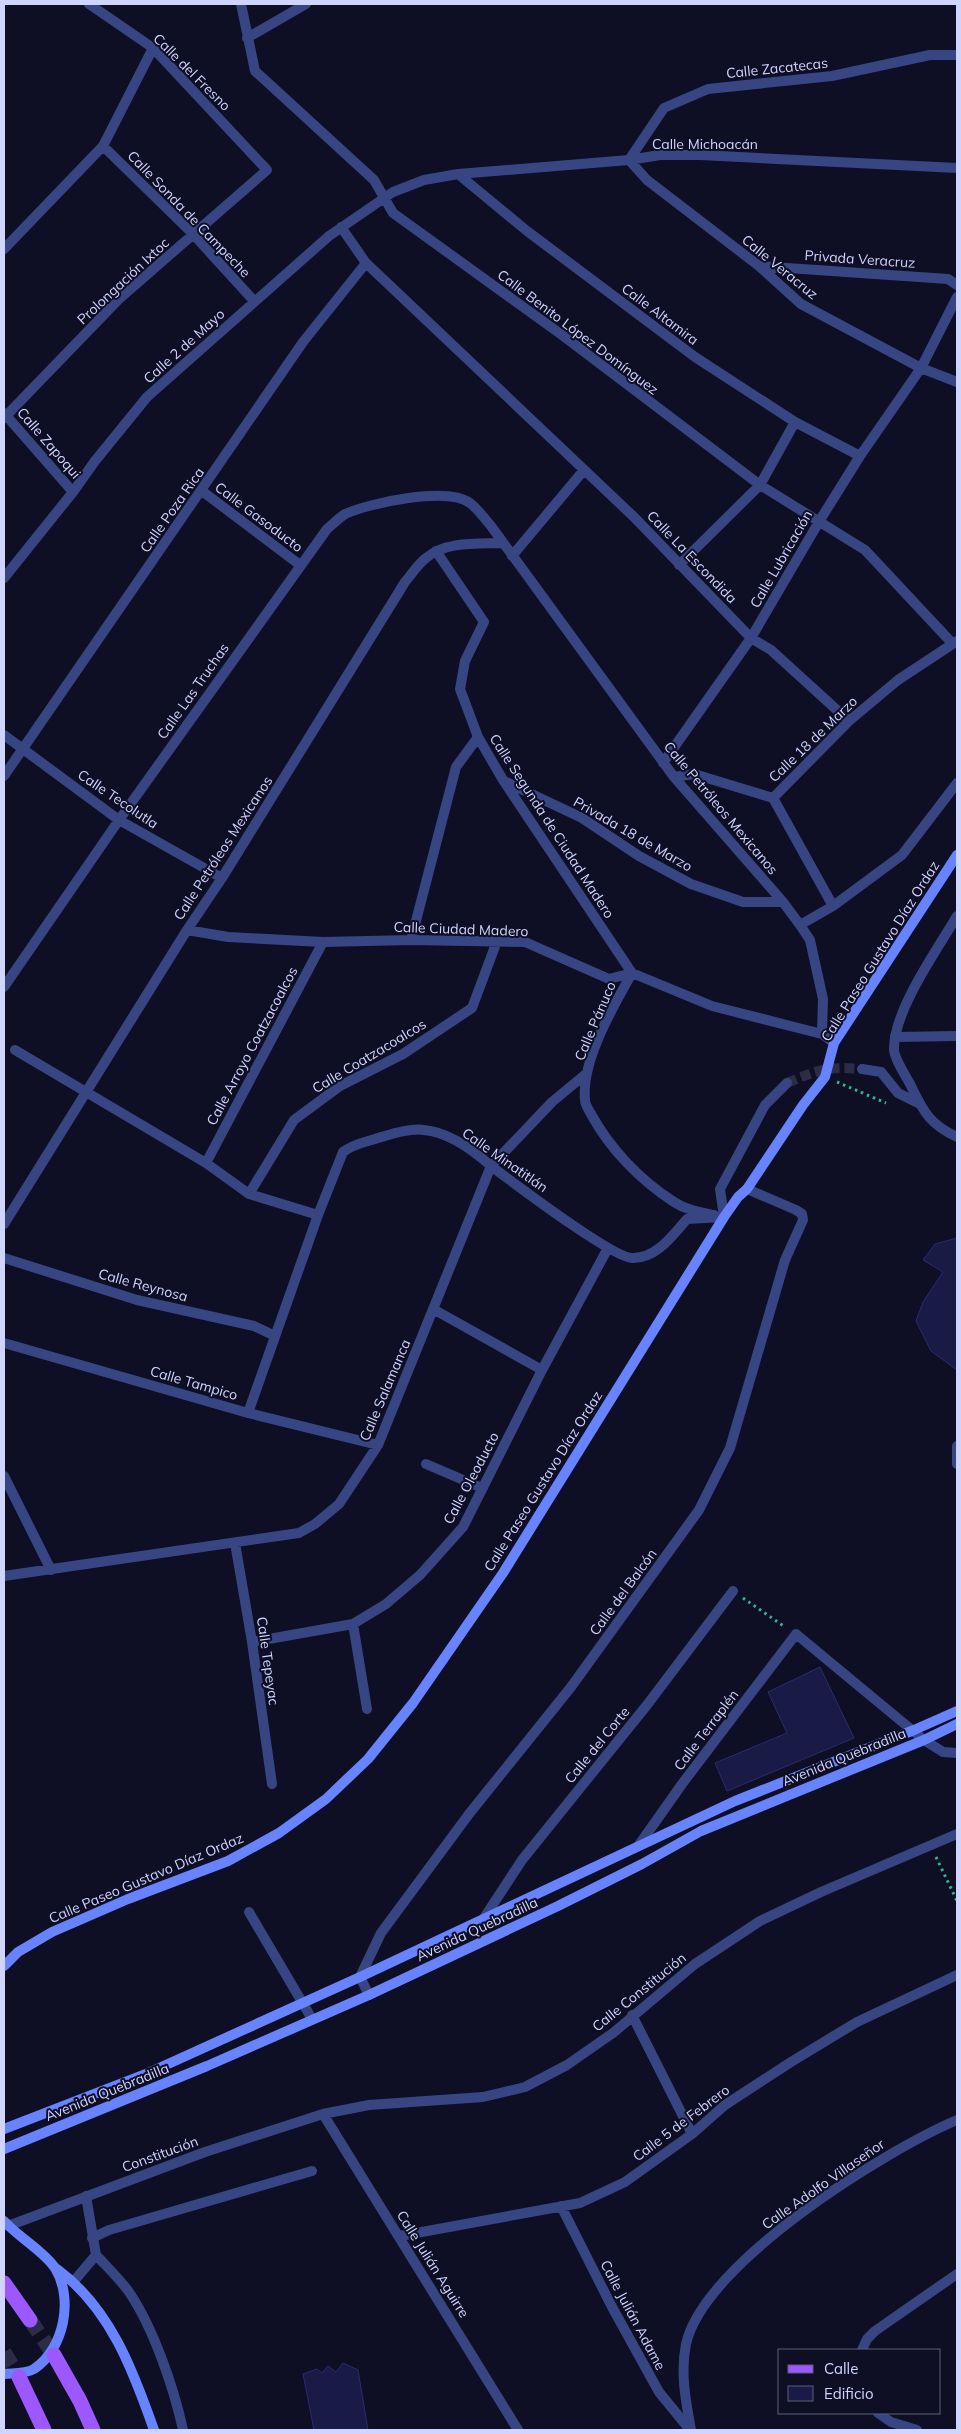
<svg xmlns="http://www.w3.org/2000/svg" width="961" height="2434" font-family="Mulish,sans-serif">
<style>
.building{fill:#191a45;stroke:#2b2c71}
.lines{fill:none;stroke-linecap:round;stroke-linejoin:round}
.street-tunnel{stroke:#2b2c45;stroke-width:10;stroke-dasharray:10 5;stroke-linecap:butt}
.primary-tunnel{stroke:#2b2c45;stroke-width:15;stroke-dasharray:15 8;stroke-linecap:butt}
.path{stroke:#2db791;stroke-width:3;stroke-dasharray:2.5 4;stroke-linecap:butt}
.lane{stroke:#384583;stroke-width:10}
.street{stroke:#384583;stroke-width:10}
.secondary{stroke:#6783ff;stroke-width:10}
.primary{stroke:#9d57ff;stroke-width:15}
.labels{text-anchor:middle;stroke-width:4;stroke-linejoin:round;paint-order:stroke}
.street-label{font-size:14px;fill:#d0d5ff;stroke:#0e0e24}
</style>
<rect width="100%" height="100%" fill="#0e0e24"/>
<!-- building -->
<path class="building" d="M957,1238V1370L931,1351L916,1321L923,1302L943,1272L923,1260L935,1244Z
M820,1667L854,1738L727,1791L715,1763L787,1733L768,1692Z
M343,2363L358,2370L368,2430H314L303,2374L317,2369L322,2373L328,2366L336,2372Z"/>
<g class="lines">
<!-- street-tunnel -->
<path class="street-tunnel" d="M787,1083C817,1070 829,1066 862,1069"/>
<!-- primary-tunnel -->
<path class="primary-tunnel" d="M30,2320L54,2355
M4,2352L19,2377"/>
<!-- path -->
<path class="path" d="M837,1082L886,1103
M743,1598L785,1627
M936,1857L957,1901"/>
<!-- lane -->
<path class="lane" d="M895,1037L957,1036
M957,1446V1464
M92,2238L109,2230L312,2171"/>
<!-- street -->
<path class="street" d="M241,4L255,71L374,180L393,213L562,335L760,485L865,550L952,643
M247,38L306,4
M957,55H930L832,76L708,89L664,108L629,160L647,180L759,266L801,304L921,368L957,382
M103,146L193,234L254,301
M458,174L527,231L695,357L795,422L860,456
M341,227L366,263L634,517L751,638L771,650L849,721
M4,249L103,146L153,48
M759,266L948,279L957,285
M4,413L73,492
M4,418L119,299L267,170L153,48L89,4
M202,491L300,565
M436,551L484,622L465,661L460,689L478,737L503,780L632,973
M512,556L584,470
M679,565L760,485L795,422
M4,578L73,492L95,461L147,397L329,236L393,192L424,180L458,174L629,160L660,155H700L957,168
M4,735L119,820L222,878
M663,763L751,638L820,520L860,456L921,368L957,297
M4,776L303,342L366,263
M674,777L694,774L773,798L849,721L898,680L957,641
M504,781L582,818L639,856L691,884L743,902H783
M773,798L833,906
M957,916C937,950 893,1011 894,1050C895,1061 907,1077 912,1088C924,1113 931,1125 957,1137
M800,925L833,906L902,855L957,783
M187,930L228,937L323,942L411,940L525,942L609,979L632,973L712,1006L822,1034L834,1043
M411,940L456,767L478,737
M632,973C613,1007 581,1061 585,1100C585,1105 589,1110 591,1114C610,1149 640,1180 674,1202C686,1210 700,1212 714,1215
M4,987L119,820L327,529C333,524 339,518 345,514C370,503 447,486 470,503C478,509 484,518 491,526L674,777L783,902L800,925L810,940L823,999L822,1034
M15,1050L206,1163L249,1194L318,1215
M862,1069L881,1072L898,1093L920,1104
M206,1163L323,942
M249,1194L294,1120L340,1086L403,1054L472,1008L497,941
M724,1217L720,1189L765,1105L787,1083
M4,1224L187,930L222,878L405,582C412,574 418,564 426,558C446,541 478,544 503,543
M4,1258L137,1300L254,1326L275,1336
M433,1309L542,1370
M4,1343L248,1413L378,1445
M248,1413L318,1215L343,1152C353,1144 366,1142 378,1138C392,1134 410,1128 424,1130C448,1132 473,1150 491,1166C514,1183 611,1257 632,1258C656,1259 672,1236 687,1219L724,1217
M426,1464L482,1488
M4,1476L51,1570
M235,1543L252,1642L272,1784
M4,1576L299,1533L315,1524L339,1504L378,1445L491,1166L552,1102L587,1073
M353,1624L367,1709
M252,1642L353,1624L386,1604L420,1575L463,1527L542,1370L608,1248
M639,1845L682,1784L796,1634L924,1740L943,1752L957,1753
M249,1912L312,2019
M484,1918L522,1860L647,1705L733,1591
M369,1995L360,1977L381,1933L469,1814L571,1687L699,1510L730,1448L785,1260L803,1220L802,1214L796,1210L747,1189
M632,2015L692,2134
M323,2114L518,2430
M86,2196L96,2255
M561,2206L612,2307L659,2392L690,2430
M8,2226L205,2152L323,2114L369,2105L483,2097L525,2087L567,2065L613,2033L695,1964L760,1921L821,1892L957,1834
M400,2236L580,2203L625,2182L692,2134L725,2105L791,2062L857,2022L957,1975
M74,2281L96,2255C107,2267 120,2279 129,2292C153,2327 174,2388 183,2430
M862,2350L867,2339L875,2331L957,2274
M878,2413L891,2422L917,2430
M691,2430C686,2402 680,2373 686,2344C704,2263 884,2151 957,2120"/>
<!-- secondary -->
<path class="secondary" d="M4,1966L18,1952L52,1932L128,1899L228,1861L279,1833L326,1799L368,1759L413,1703L503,1573L724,1217L738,1197L747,1189L803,1105L825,1077L834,1043L957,855
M4,2129L146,2074L360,1977L735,1801L914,1730L957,1711
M4,2149L207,2066L369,1995L558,1906L642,1864L701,1831L924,1740L957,1724
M4,2221C18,2237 44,2251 55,2268C74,2299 64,2349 34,2369C25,2374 14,2373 4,2374
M57,2269C110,2308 133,2370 154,2430"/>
<!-- primary -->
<path class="primary" d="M4,2283L30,2320
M54,2355L80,2401L93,2430
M19,2377L44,2430"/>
</g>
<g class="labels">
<!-- street labels -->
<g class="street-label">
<text transform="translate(777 68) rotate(-6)" y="5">Calle Zacatecas</text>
<text transform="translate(192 72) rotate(45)" y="5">Calle del Fresno</text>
<text x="705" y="149">Calle Michoacán</text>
<text transform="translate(189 214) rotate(46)" y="5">Calle Sonda de Campeche</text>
<text transform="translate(860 259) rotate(4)" y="5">Privada Veracruz</text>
<text transform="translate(780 267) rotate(39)" y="5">Calle Veracruz</text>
<text transform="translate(123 281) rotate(-43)" y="5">Prolongación Ixtoc</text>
<text transform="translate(660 314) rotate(37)" y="5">Calle Altamira</text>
<text transform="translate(578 332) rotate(37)" y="5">Calle Benito López Domínguez</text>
<text transform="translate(184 346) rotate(-42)" y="5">Calle 2 de Mayo</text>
<text transform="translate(49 443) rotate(49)" y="5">Calle Zapoqui</text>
<text transform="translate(172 510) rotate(-55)" y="5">Calle Poza Rica</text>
<text transform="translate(259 517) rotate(37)" y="5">Calle Gasoducto</text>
<text transform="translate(692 557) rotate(46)" y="5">Calle La Escondida</text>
<text transform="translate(781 559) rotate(-60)" y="5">Calle Lubricación</text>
<text transform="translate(193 691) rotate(-55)" y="5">Calle Las Truchas</text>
<text transform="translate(813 739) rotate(-44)" y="5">Calle 18 de Marzo</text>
<text transform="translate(118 799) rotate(34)" y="5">Calle Tecolutla</text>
<text transform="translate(721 808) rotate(50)" y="5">Calle Petróleos Mexicanos</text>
<text transform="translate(552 826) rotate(57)" y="5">Calle Segunda de Ciudad Madero</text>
<text transform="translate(633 834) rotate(30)" y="5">Privada 18 de Marzo</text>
<text transform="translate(223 848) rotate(-57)" y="5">Calle Petróleos Mexicanos</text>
<text transform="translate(461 929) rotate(2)" y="5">Calle Ciudad Madero</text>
<text transform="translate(880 951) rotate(-58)" y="5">Calle Paseo Gustavo Díaz Ordaz</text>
<text transform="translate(595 1021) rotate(-67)" y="5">Calle Pánuco</text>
<text transform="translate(252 1046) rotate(-62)" y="5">Calle Arroyo Coatzacoalcos</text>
<text transform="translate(369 1056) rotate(-31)" y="5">Calle Coatzacoalcos</text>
<text transform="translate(505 1160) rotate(35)" y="5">Calle Minatitlán</text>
<text transform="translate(143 1285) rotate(15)" y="5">Calle Reynosa</text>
<text transform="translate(194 1383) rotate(16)" y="5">Calle Tampico</text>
<text transform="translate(385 1390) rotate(-67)" y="5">Calle Salamanca</text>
<text transform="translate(471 1478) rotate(-62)" y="5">Calle Oleoducto</text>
<text transform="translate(543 1481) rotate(-58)" y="5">Calle Paseo Gustavo Díaz Ordaz</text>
<text transform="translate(623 1592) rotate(-54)" y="5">Calle del Balcón</text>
<text transform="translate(268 1661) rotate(82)" y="5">Calle Tepeyac</text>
<text transform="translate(706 1730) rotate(-53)" y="5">Calle Terraplén</text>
<text transform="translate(597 1745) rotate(-51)" y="5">Calle del Corte</text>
<text transform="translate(844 1757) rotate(-22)" y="5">Avenida Quebradilla</text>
<text transform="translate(146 1878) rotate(-23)" y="5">Calle Paseo Gustavo Díaz Ordaz</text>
<text transform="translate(477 1929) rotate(-25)" y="5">Avenida Quebradilla</text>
<text transform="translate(639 1992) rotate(-39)" y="5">Calle Constitución</text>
<text transform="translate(107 2092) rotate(-22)" y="5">Avenida Quebradilla</text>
<text transform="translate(681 2123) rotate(-37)" y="5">Calle 5 de Febrero</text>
<text transform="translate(160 2154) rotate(-20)" y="5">Constitución</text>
<text transform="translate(823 2184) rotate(-35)" y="5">Calle Adolfo Villaseñor</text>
<text transform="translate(433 2264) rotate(58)" y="5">Calle Julián Aguirre</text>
<text transform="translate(633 2315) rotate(62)" y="5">Calle Julián Adame</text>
</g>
</g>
<!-- border -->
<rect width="961" height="2434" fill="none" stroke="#d0d5ff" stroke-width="10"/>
<!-- legend -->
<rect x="778" y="2349" width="162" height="65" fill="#0e0e24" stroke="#5c5e7c"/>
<rect x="788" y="2365" width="25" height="8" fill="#9d57ff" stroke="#5c5e7c"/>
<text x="824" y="2374" font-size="15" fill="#d0d5ff">Calle</text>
<rect x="788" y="2386" width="25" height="15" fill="#191a45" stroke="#5c5e7c"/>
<text x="824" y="2399" font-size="15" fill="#d0d5ff">Edificio</text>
</svg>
